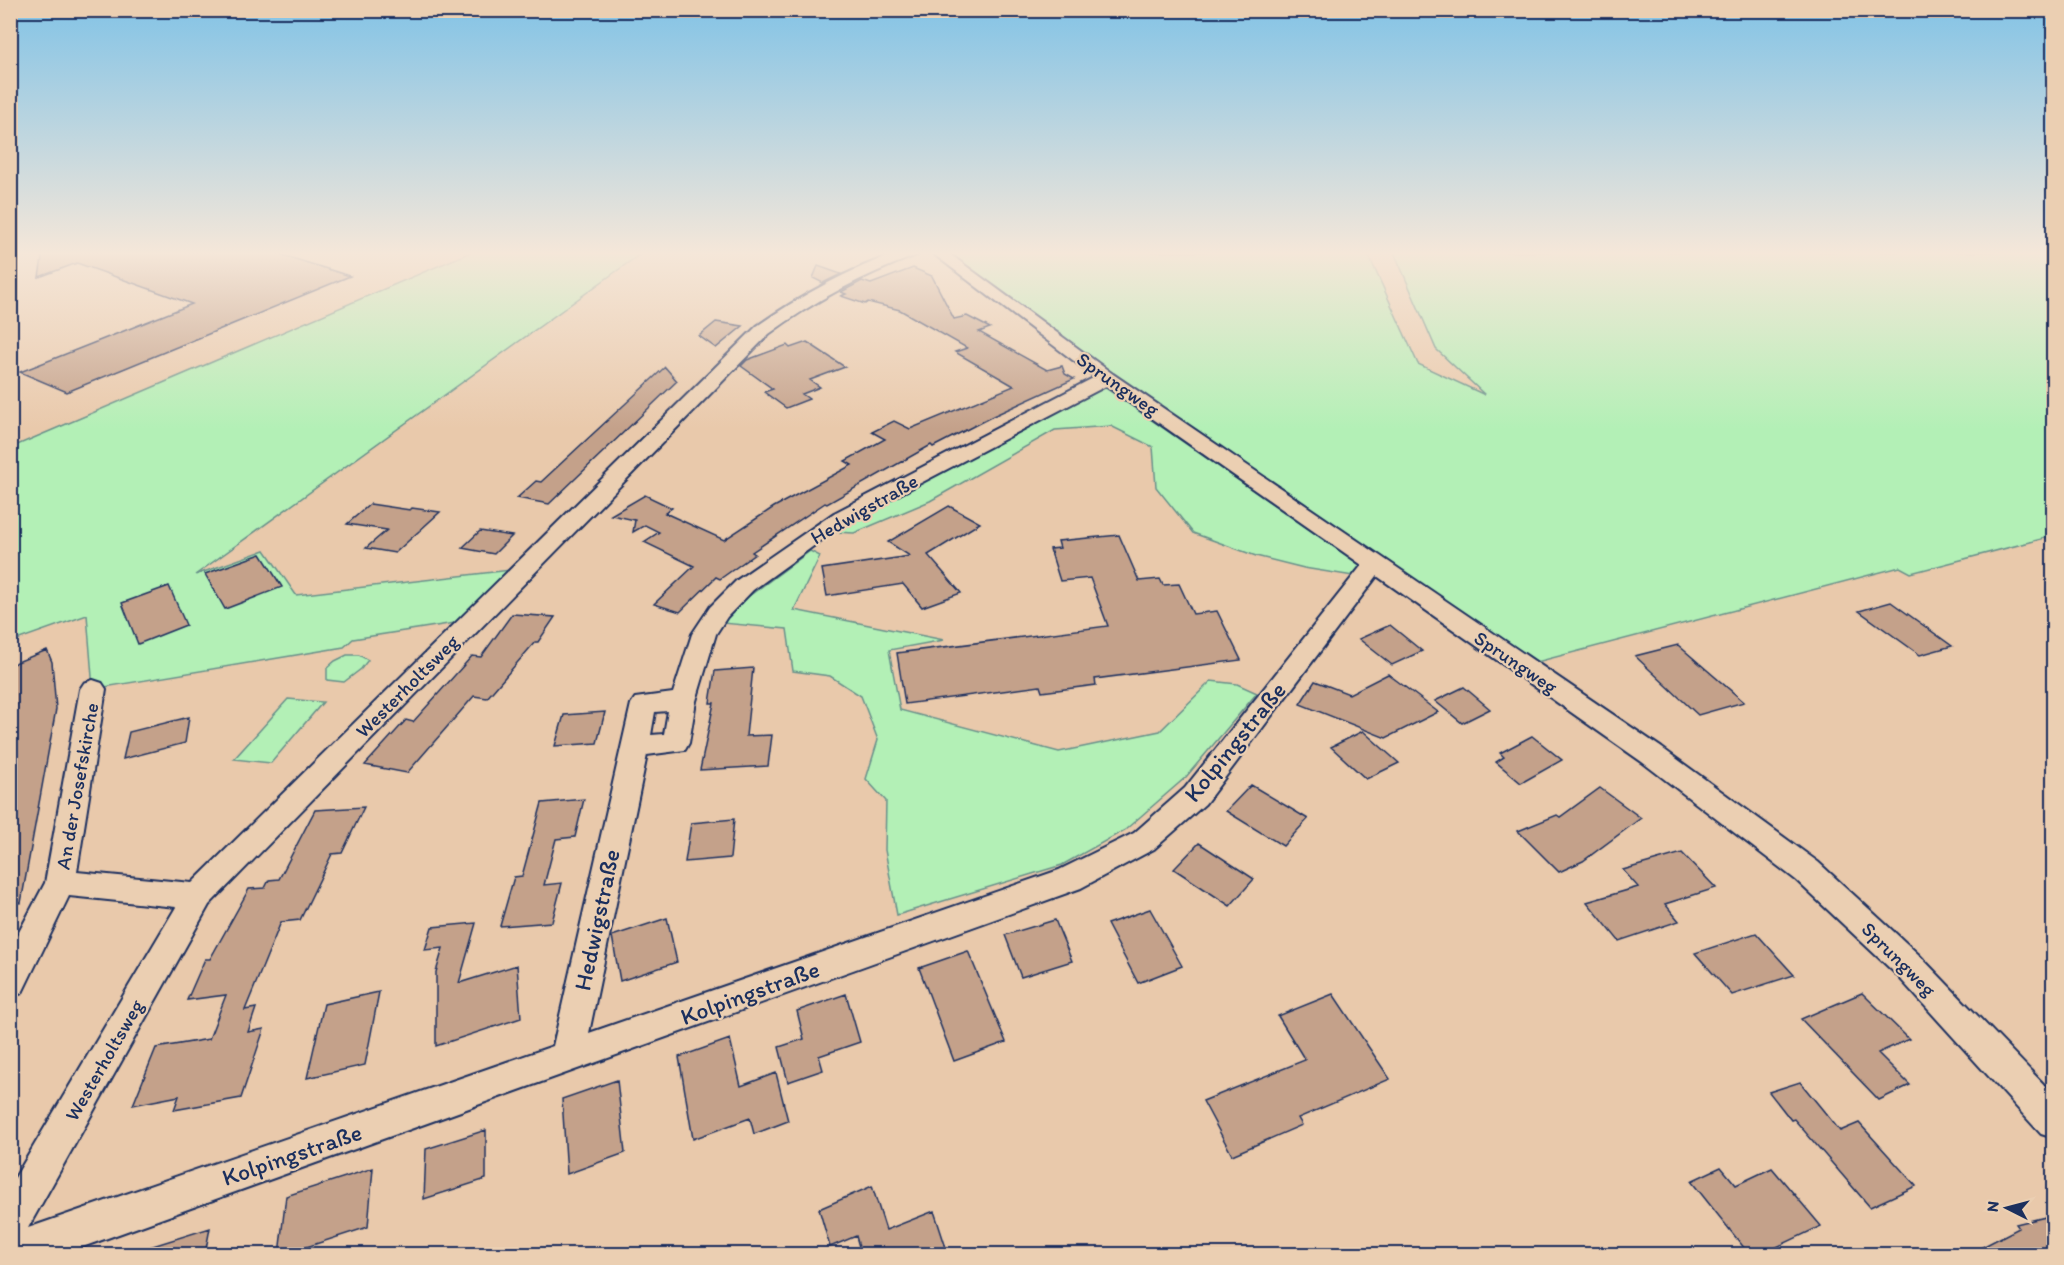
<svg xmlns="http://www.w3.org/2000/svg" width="2064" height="1265" font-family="Itim,sans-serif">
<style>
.green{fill:#b3f0b6;stroke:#67908a;stroke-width:1.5}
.building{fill:#c4a18a;stroke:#1b2f5e;stroke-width:1.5}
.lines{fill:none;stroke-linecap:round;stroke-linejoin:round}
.minor-casing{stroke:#1b2f5e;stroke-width:4}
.minor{fill:#ebcfb2;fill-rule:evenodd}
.labels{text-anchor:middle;stroke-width:4.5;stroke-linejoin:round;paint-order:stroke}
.street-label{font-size:20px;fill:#1b2f5e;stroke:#ebcfb2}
.near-street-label{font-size:24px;fill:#1b2f5e;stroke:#ebcfb2}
</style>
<rect width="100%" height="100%" fill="#e9c9ab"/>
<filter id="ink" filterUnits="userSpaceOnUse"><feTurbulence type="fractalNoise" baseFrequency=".0167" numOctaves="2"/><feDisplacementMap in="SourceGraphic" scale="12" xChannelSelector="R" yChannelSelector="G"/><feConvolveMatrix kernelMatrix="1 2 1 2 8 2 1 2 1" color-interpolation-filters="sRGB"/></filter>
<g filter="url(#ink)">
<!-- green -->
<path class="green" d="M471,252H643L195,575L265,550L296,595L528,568L474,620L353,639L344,647L93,689L87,615L11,642L10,448Z
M946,252H1367L1418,364L1485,395L1436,349L1394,252H2035L2053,254V536L1911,573L1900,567L1533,663L1105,372Z
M1101,385L1362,566L1353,576L1304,568L1256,556L1193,533L1156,487L1153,447L1111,426L1055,430L930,501L854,533L835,532L863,511Z
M810,551L820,556L794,610L944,640L889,650L900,710L1059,752L1160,731L1211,681L1237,684L1257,693L1186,777L1125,830L1062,865L897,915L885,850L886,801L866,779L878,740L861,696L830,676L793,671L787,629L722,623L738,604Z
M347,655H359L368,660L361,669L344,682L327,680V668L335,661Z
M288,699L323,702L271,763L234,759Z"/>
<!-- building -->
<path class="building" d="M43,252H273L350,276L67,392L20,372L192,304L77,263L39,277Z
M818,266L841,274L823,283L813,278Z
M913,268L932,276L954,319L967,316L990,328L979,332L1047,370L1062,366L1065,374L1074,379L993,416L933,447L931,445L827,504L825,503L752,552L755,554L720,579L716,577L680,612L654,604L694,566L644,542L659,532L645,525L633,532L635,520L611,515L645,495L672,508L665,513L724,540L774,507L852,465L845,461L885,439L872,432L894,421L910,429L1014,386L955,352L967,348L900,310L868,302L865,304L841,296L846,294L841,292L862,281L871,284Z
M716,322L743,326L716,348L699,336Z
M807,342L845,367L810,380L820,387L802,394L809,399L786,408L764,392L773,389L741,366L747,360L787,345L790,348Z
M665,367L677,381L549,504L517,498L536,481L541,482Z
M370,504L410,510L412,508L440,512L395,553L366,548L387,530L347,524Z
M949,506L980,523L928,555L961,593L922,607L903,584L827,596L822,569L910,556L888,542Z
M480,531L512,536L494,554L462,548Z
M1119,535L1139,581L1160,579L1163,585L1179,584L1193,614L1217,611L1241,660L1095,679L1096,685L1042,692L1040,686L905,704L897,653L1108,626L1090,578L1060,581L1050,549L1060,548L1058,541Z
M261,554L282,587L225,609L205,574Z
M169,586L186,625L138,644L122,603Z
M1891,602L1952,646L1920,655L1859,611Z
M512,614L555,617L538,642H535L487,698L474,696L407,773L365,765L406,720L413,722L472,656L481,657Z
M1390,625L1422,651L1392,665L1359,639Z
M1678,645L1744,702L1698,715L1635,656Z
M47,650L52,662L56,709L21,903L10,902V665Z
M753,668L746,736L772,735L768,766L700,770L714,703H710L715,671Z
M1388,674L1438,712L1386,738L1300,704L1315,681L1349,694Z
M1464,687L1490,709L1462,723L1435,701Z
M605,712L597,743L555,746L564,715Z
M189,717L185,743L123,759L129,732Z
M1363,731L1399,763L1366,779L1331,747Z
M1532,736L1562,760L1521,783L1496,762L1504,757L1500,753Z
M1251,785L1308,819L1283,846L1226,811Z
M1600,788L1641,818L1583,861L1559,872L1518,831L1557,815L1560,817Z
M584,799L575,837L556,839L544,885L562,883L552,922L500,926L514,877L522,876L542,803Z
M364,807L342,853L332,854L300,920L281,922L245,1010L256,1008L248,1032L264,1029L241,1098L174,1110L179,1096L133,1105L156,1048L209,1039L226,995L187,1000L205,959H210L249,889L265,888L269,880L279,879L315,810Z
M734,819L730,858L685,862L691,823Z
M1199,843L1254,879L1230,906L1174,869Z
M1682,853L1716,888L1665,904L1679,921L1619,941L1587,902L1638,887L1623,870Z
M1150,909L1182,966L1138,983L1107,924Z
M667,918L677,962L620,981L612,936Z
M1055,920L1072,961L1021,977L1005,935Z
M476,923L459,983L517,965L521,1018L436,1046V972L443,948L425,950L432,927Z
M1756,933L1794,975L1732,995L1695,953Z
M968,951L1006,1042L954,1061L919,968Z
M379,992L365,1065L307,1078L324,1004Z
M1862,993L1909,1039L1878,1053L1910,1085L1879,1100L1801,1019Z
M846,994L860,1042L819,1056L823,1070L788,1082L779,1047L804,1039L797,1011Z
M1333,994L1390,1079L1298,1118L1302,1125L1232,1155L1203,1101L1305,1060L1278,1016Z
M730,1039L741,1086L776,1073L788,1121L754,1134L750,1118L693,1139L679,1057Z
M617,1080L625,1153L567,1174L562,1099Z
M1800,1082L1840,1131L1859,1123L1916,1186L1870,1207L1794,1119L1791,1120L1769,1092Z
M486,1130V1179L424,1199L426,1149Z
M1721,1167L1736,1185L1772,1168L1821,1226L1762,1254H1749L1691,1181Z
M373,1168L368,1227L285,1254H279L286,1196Z
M872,1186L886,1230L934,1211L948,1254H861L856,1236L830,1247L819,1209Z
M2054,1215V1254H1969L2019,1228L2016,1224Z
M210,1228L205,1254H141L140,1250Z"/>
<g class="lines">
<!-- minor casing -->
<g class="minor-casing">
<path id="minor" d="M899,252H919L917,255C864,275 815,300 769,334L209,905L28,1228L553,1046L631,704L635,698L673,693L692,634L710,607L737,580L834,513L1095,377L931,252H947L1113,374L1662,748L1818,862L1918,954L2054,1095V1138L2041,1134L1896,974L1796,880L1642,762L1377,576L1205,804L1154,849L1081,888L63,1254H10V1186L176,907L69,896L22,993L10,997V949L45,883L80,689L84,683L93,680L102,683L106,689L77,872L192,883L757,326C801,295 848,270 899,252ZM1106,386L1362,565L1185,788L1134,833L1059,870L589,1033L647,755L685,750L689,743L696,701L716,634L727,617L753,590L848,521ZM668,711L664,734L651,735L655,712Z"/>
</g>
<!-- minor -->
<use href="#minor" class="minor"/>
</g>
</g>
<!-- sky -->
<linearGradient id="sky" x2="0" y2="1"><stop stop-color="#82c3e6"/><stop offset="0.59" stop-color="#f5e7d9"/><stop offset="1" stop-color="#f5e7d9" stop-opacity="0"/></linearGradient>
<rect width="2064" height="429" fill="url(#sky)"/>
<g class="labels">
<!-- street labels -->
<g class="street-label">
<text transform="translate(1118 384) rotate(35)" y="7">Sprungweg</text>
<text transform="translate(864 509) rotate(-30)" y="7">Hedwigstraße</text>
<text transform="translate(1516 662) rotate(34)" y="7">Sprungweg</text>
<text transform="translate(407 686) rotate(-45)" y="7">Westerholtsweg</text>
<text transform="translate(77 786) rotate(-80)" y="7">An der Josefskirche</text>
<text transform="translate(1899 959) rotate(45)" y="7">Sprungweg</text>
<text transform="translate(104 1060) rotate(-60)" y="7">Westerholtsweg</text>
</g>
<!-- near-street labels -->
<g class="near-street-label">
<text transform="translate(1235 742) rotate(-51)" y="8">Kolpingstraße</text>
<text transform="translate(597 920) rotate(-78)" y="8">Hedwigstraße</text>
<text transform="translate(750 993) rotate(-20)" y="8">Kolpingstraße</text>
<text transform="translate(292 1155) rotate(-19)" y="8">Kolpingstraße</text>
</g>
</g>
<!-- margin -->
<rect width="2064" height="1265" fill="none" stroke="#ebcfb2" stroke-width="36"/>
<rect x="18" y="18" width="2028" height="1229" fill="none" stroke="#1b2f5e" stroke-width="2" filter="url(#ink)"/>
<!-- north arrow -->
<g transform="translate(2007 1208) rotate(276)" stroke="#ebcfb2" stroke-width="4.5" paint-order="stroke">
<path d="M0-4.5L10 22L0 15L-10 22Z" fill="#1b2f5e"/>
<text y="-9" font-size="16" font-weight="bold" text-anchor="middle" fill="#1b2f5e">N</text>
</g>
</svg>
